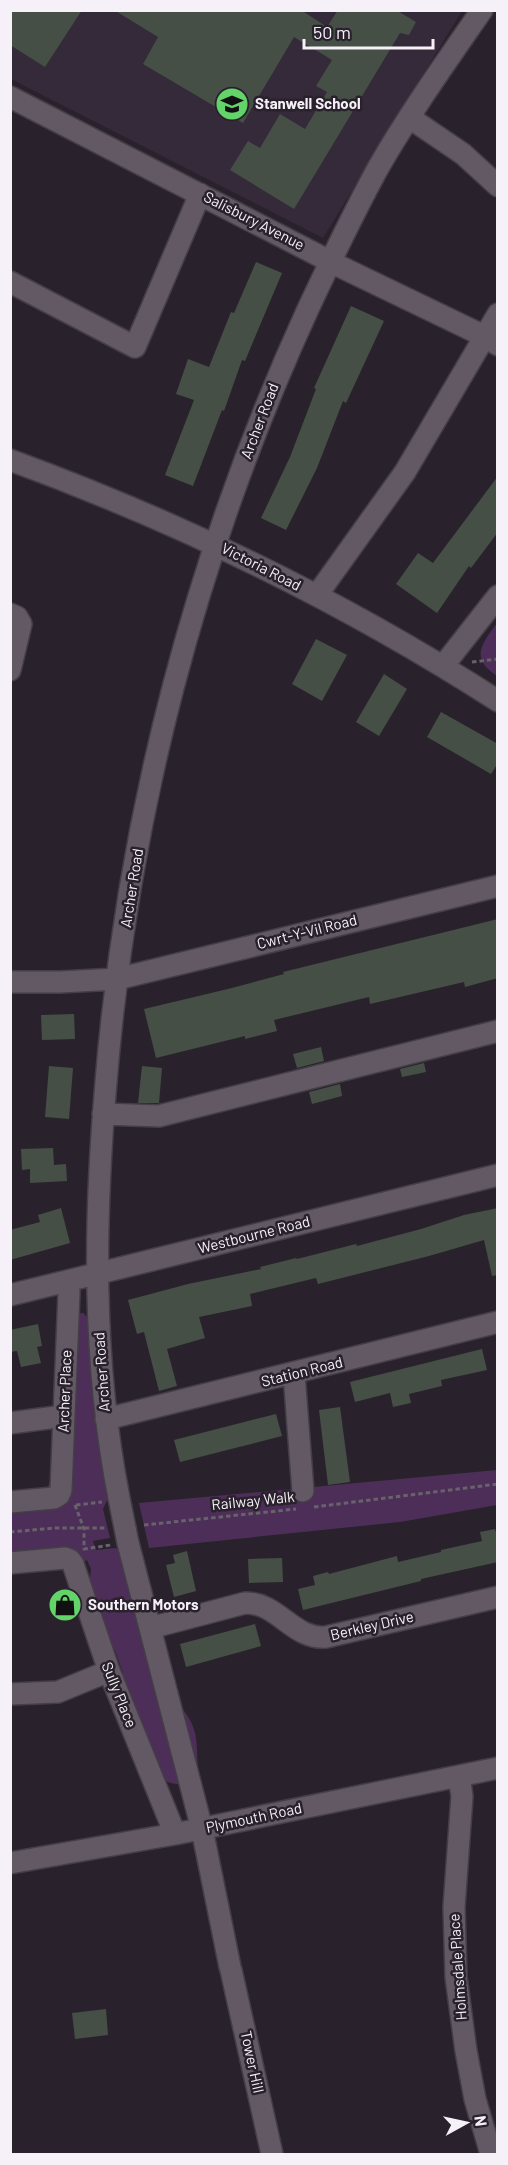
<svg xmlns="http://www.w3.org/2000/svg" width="508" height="2165" font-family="Barlow,sans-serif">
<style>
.built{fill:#352a39}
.green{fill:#4d2e58}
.building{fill:#454f45}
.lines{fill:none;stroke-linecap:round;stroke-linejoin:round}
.minor-casing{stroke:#443e46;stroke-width:24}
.path{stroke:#68626b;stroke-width:3;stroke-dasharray:4.5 3;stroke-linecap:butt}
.minor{stroke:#625965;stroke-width:21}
.minor-bridge-casing{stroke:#443e46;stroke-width:24;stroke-linecap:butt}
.minor-bridge{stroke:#625965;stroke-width:21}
.labels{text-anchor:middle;stroke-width:5;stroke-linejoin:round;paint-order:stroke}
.poi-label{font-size:15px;font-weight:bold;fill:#f6f1f8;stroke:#29222c;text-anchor:start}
.street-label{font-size:15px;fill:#f6f1f8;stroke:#29222c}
</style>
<rect width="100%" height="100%" fill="#29222c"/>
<!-- built -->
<path class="built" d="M10,11H462L323,238L11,79Z"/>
<!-- green -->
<path class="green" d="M497,623L498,676H497C470,658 481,645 497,623Z
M83,1313L90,1320L110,1494L103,1509L110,1538L93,1541L96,1550L115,1548L121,1550L162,1692L157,1702L164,1721L181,1707C200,1730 196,1743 198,1772C182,1784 178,1789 159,1777L120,1685L123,1673L115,1650L105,1643L89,1588L91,1569L87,1560L80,1563L11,1555V1502C31,1497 47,1497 53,1475L68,1314Z
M497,1470V1505L400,1522L149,1548L139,1503Z"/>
<!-- building -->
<path class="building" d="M10,10H82L45,67L10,45Z
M114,10H301L327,27L338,10H396L416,22L409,35L400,33L294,209L230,170L248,141L260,148L280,114L305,129L327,92L316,86L332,60L294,37L243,123L143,64L158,37Z
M256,262L282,273L245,361L242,360L224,411L222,410L193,486L165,475L194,400L176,394L188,359L209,367L231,312L234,313Z
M351,306L384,321L346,403L343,401L317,468L286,530L261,518L290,457L316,389L314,388Z
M498,476V532L471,568L469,566L437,613L396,584L418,553L433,563Z
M316,639L347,655L322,701L292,684Z
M384,674L407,689L379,736L356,722Z
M441,712L498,744V763L491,774L427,737Z
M498,919V978L465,987L464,982L370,1004L369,997L274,1020L277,1031L245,1039V1036L156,1058L144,1009L232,988L284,974L283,972Z
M74,1014L75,1039L42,1040L41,1015Z
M321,1047L324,1061L297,1068L293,1054Z
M424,1063L426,1072L402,1077L400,1069Z
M49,1066L73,1068L69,1119L45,1117Z
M142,1066L162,1068L159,1103H138Z
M340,1084L342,1096L312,1104L309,1092Z
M53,1148L54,1165L66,1164L67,1181L30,1183V1169L22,1170L21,1149Z
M61,1208L70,1243L10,1260V1230L40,1222L38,1215Z
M498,1208V1275L492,1276L484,1240L429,1256L318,1284L316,1278L250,1294L252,1306L199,1317L205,1338L167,1349L177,1386L159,1391L144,1332L137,1334L128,1300L188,1284L261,1269L260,1267L296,1258L297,1259L356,1244L357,1246L421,1229L464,1215Z
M38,1324L42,1346L37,1347L41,1363L21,1367L17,1351L10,1352V1330Z
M482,1349L487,1370L441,1380L442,1386L409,1394L411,1403L393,1407L390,1393L355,1402L350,1382Z
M340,1407L350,1482L328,1485L319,1410Z
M276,1414L282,1436L180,1462L174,1440Z
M495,1529L498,1541V1562L421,1579V1581L303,1610L298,1589L315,1585L313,1576L328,1572L329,1574L397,1556L398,1562L441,1552V1550L482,1541L480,1532Z
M187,1551L196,1591L174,1597L166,1565L175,1563L173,1555Z
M282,1558L283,1582L249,1583L248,1559Z
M255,1624L261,1646L186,1667L180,1644Z
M106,2009L108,2035L75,2039L72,2013Z"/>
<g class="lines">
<!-- minor casing -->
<g class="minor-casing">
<path id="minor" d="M10,97L341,267L484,336L498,345
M410,118L463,154L498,186
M10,282L135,347L200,194
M10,460C182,523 344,602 498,701
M317,595L405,472L498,314
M10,614L17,617L21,624L10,670
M443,666L498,596
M10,982H60L117,979L498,886
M103,1114L159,1116L498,1031
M10,1295L498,1175
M294,1374L303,1491
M106,1419L498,1322
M10,1423L64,1416
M119,1498C92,1361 94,1221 106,1082C128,815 196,553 308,309C330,262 353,214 378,168C409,114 446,62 482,10
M10,1502L54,1498L59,1495L61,1490L69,1292L68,1281
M128,1543L202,1829L230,1967
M10,1563L65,1558L70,1560L73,1564L109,1671L175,1834
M150,1628L245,1603C278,1602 293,1640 326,1637L498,1597
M10,1694L58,1692L109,1671
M459,1776L462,1796L454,1907L456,1977L466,2051L475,2099L491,2154
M10,1863L175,1834L498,1768
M231,1970L272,2154"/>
</g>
<!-- path -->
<path class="path" d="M472,662L498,659
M75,1505L84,1529V1549L111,1545
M76,1505L102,1502
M314,1507L498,1484
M144,1525L296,1509
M10,1532L55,1528H107"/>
<!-- minor -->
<use href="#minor" class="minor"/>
<!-- minor-bridge casing -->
<g class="minor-bridge-casing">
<path id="minor-bridge" d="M119,1498L128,1543"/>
</g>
<!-- minor-bridge -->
<use href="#minor-bridge" class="minor-bridge"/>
</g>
<!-- icons -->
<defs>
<g id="school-disc" transform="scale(1.725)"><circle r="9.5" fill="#62d469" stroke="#29222c"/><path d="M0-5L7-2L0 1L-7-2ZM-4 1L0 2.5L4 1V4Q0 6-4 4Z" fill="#111"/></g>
<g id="shop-disc" transform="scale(1.725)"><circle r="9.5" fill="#62d469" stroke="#29222c"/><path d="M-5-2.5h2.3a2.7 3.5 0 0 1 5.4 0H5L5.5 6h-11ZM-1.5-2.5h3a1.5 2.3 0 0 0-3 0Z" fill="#111"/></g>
</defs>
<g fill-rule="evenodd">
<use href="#school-disc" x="232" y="104"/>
<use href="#shop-disc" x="65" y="1605"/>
</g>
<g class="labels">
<!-- poi labels -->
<g class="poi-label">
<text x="255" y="109">Stanwell School</text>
<text x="88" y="1610">Southern Motors</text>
</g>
<!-- street labels -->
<g class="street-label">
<text transform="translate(254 221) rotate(27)" y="5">Salisbury Avenue</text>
<text transform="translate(260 421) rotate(-69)" y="5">Archer Road</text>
<text transform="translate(261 567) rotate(27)" y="5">Victoria Road</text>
<text transform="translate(132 888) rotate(-81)" y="5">Archer Road</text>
<text transform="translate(307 932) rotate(-14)" y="5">Cwrt-Y-Vil Road</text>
<text transform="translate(254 1235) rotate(-14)" y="5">Westbourne Road</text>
<text transform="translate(102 1372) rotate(-94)" y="5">Archer Road</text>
<text transform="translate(302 1372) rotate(-14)" y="5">Station Road</text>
<text transform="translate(65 1391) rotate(-88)" y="5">Archer Place</text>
<text transform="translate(253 1501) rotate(-6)" y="5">Railway Walk</text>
<text transform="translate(372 1626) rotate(-13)" y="5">Berkley Drive</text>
<text transform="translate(119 1695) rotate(68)" y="5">Sully Place</text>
<text transform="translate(254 1818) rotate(-12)" y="5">Plymouth Road</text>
<text transform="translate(458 1967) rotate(-94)" y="5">Holmsdale Place</text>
<text transform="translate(252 2062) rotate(78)" y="5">Tower Hill</text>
</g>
</g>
<!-- border -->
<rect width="508" height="2165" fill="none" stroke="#f6f1f8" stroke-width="24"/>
<!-- north arrow -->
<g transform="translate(466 2123) rotate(82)" stroke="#29222c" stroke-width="4.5" paint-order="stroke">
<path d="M0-4.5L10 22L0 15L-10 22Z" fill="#f6f1f8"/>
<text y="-9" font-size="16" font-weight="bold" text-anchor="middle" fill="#f6f1f8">N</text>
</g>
<!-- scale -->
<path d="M304 39v9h129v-9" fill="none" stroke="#f6f1f8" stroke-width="3"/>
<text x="313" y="39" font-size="18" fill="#f6f1f8" stroke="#29222c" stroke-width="4.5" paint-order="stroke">50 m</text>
</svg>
